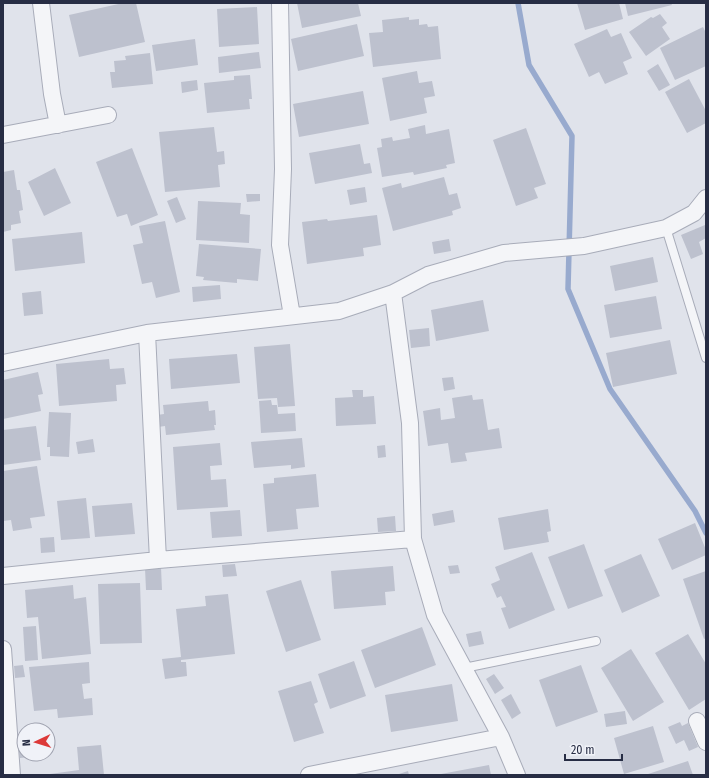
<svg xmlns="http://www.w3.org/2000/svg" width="709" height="778" font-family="'Fira Sans Condensed',sans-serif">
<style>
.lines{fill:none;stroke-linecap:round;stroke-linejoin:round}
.stream{stroke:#98aace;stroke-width:5.5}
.building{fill:#bdc1ce}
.service-casing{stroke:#a8acb9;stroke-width:10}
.minor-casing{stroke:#a8acb9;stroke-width:18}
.service{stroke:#f4f5f8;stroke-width:8}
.minor{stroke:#f4f5f8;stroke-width:16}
</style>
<rect width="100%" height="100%" fill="#e0e3eb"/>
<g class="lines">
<!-- stream -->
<path class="stream" d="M518,3L529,65L572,136L568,289L610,389L695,511L706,533"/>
</g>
<!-- building -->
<path class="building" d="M123,3H136L145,42L79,57L69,15Z
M297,3H358L361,16L302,28Z
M577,3H619L623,19L585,30Z
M625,3H671L672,5L628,16Z
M257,7L259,44L219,47L217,9Z
M660,14L667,23L662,27L670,39L646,56L629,32L651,17L653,18Z
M409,17V20L419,19V25L427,24L428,27L438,26L441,59L373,67L369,33L383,32L382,20Z
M357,24L364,56L298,71L291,39Z
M703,27L706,33V66L675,80L660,48Z
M607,29L611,37L621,33L632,58L623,62L628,74L605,84L599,72L589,77L574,44Z
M195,39L198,65L156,71L152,45Z
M259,52L261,68L219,73L218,57Z
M150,53L153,84L112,88L110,72H115L114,61L126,60L125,56Z
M658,64L670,85L659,91L647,71Z
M417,71L419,83L432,81L435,96L424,98L427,113L390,121L382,78Z
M250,75L252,99H249L250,109L207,113L204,83L234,80V76Z
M689,79L706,111V123L687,133L665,92Z
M197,80L198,90L182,93L181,82Z
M363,91L369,124L299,137L293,104Z
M425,125L426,134L449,129L455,163L446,165L447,168L414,175L413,172L382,177L377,148L382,147L381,139L392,137L393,141L410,138L408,129Z
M214,127L217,152L224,151L225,164L218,165L220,187L165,192L159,132Z
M526,128L546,184L534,188L538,198L516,206L493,140Z
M360,144L364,164L370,163L372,173L315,184L309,153Z
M132,148L158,215L131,226L127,214L117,217L96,162Z
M55,168L71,203L44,216L28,182Z
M14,170L17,190H20L23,210L19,211L21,223L11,225V230L3,232V172Z
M444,177L449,195L457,193L461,208L452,211L453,215L393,231L382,188L401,183L402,188Z
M365,187L367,202L350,205L347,190Z
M246,194H260V201L247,202Z
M177,197L186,219L176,223L167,201Z
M198,201L241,203L240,214L250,215L249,243L196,240Z
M377,215L381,245L363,248L364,256L307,264L302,222L327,219L328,221Z
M165,221L180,292L156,298L152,282L142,284L133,245L143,243L139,226Z
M705,225L706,238L699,242L703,254L691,259L681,235Z
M82,232L85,263L15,271L12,239Z
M449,239L451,251L434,254L432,242Z
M199,244L261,249L258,281L237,279V283L203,280L204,277L196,276Z
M653,257L658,282L615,291L610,266Z
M220,285L221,299L193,302L192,287Z
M41,291L43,314L24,316L22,293Z
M656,296L662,329L610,338L604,305Z
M483,300L489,331L436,341L431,310Z
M429,328L430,346L411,348L409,330Z
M670,340L677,374L613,387L606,353Z
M290,344L295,406L278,407L277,398L258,399L254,347Z
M237,354L240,383L171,389L169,359Z
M109,359L110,369L124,368L126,384L116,385L117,401L59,406L56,364Z
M38,372L43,394L38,395L41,411L3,419V380Z
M453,377L455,389L444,391L442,378Z
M352,390H363V397L374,396L376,424L336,426L335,398L353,397Z
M472,395L473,400L483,399L488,430L499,428L502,448L465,453L467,461L451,463L448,443L428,446L423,411L440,408L441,420L455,418L452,398Z
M271,400L272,405H277L278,414L295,413L296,431L261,433L259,401Z
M208,401L209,411L215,410L216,425H214L215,430L166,435L165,426L158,427L157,415L164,414L163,405Z
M49,412L71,413L69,457L50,456V447H47Z
M36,426L41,460L3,465V430Z
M302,438L305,467L291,469V465L254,468L251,442Z
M93,439L95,452L78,454L76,442Z
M220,443L222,465L210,466L211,480L226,479L228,507L177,510L173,447Z
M385,445L386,457L378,458L377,446Z
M37,466L45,516L30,518L32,528L13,531L11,520L3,521V471Z
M316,474L319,507L296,509L298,529L267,532L263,484L274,483V478Z
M86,498L90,538L61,540L57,501Z
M132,503L135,534L95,537L92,506Z
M548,509L551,531L547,532L549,542L504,550L498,518Z
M240,510L242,536L212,538L210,512Z
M453,510L455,522L434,526L432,514Z
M395,516L396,531L378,532L377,518Z
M695,523L706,550V555L672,570L658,539Z
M54,537L55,552L41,553L40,538Z
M584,544L603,596L568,609L548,557Z
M532,552L555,610L509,629L501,608L506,607L501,596L497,598L491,584L500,580L495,567Z
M641,554L660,596L622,613L604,570Z
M235,564L237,576L223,577L222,565Z
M458,565L460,573L450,574L448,566Z
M393,566L395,591L385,592L386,605L334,609L331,571Z
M161,567L162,590H146L145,568Z
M706,571V638L704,639L683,579Z
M301,580L321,640L286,652L266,591Z
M140,583L142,643L100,644L98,584Z
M73,585L74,599L86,597L91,654L42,659L38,617L27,618L25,590Z
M228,594L235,654L181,660V662H186L187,676L165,679L162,659L181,657L176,609L206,606L205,596Z
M36,626L38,660L25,661L23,627Z
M422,627L436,665L375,688L361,650Z
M481,631L484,644L469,647L466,634Z
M688,634L706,664V699L689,710L655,653Z
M631,649L664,702L633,721L601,668Z
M354,661L366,696L330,709L318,674Z
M89,662L90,683L82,684L84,699L92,698L93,715L58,718L57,709L34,711L29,667Z
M23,665L25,677L15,678L14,666Z
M581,665L598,712L556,727L539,680Z
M494,674L504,688L495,694L486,679Z
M311,681L318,702L314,704L324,733L294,742L278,691Z
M452,684L458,721L391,732L385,695Z
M511,694L521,713L512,719L501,700Z
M625,711L627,724L606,727L604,714Z
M680,722L682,726L688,723L698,747L689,751L684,740L676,744L668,727Z
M653,726L664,762L624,774L614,738Z
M24,742V754H29L30,757L20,758L18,743Z
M101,745L104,775H50V774L79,770L77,747Z
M688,761L693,775H645Z
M489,765L491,775H441V774Z
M408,771L409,775H396Z"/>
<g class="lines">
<!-- service casing -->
<g class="service-casing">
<path id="service" d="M666,228L706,358
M464,668L596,641"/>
</g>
<!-- minor casing -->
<g class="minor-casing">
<path id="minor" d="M41,3L52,94L58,125
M280,3L283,169L280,245L292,316
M3,135L108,115
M393,293L410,423L413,539L435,615L501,737L517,775
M147,333L158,560
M3,363L147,333L339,311L393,293L428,275L504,253L584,246L666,228L694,213L706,198
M3,576L158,560L413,539
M3,649L12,775
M697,721L706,742
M309,775L501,737"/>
</g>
<!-- service -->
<use href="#service" class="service"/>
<!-- minor -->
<use href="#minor" class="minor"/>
</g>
<!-- border -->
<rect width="709" height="778" fill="none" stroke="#272d44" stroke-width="8"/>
<!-- north arrow -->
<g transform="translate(36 742) rotate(266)"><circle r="19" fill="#f0f2f8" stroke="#a0a3b0"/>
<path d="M0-3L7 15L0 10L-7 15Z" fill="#dc3939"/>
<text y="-6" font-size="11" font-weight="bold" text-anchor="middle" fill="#272d44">N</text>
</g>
<!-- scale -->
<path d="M565 754v6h57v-6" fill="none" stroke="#272d44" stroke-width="2"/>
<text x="571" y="754" font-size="12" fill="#272d44" stroke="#f0f2f8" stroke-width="3" paint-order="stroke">20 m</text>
</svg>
